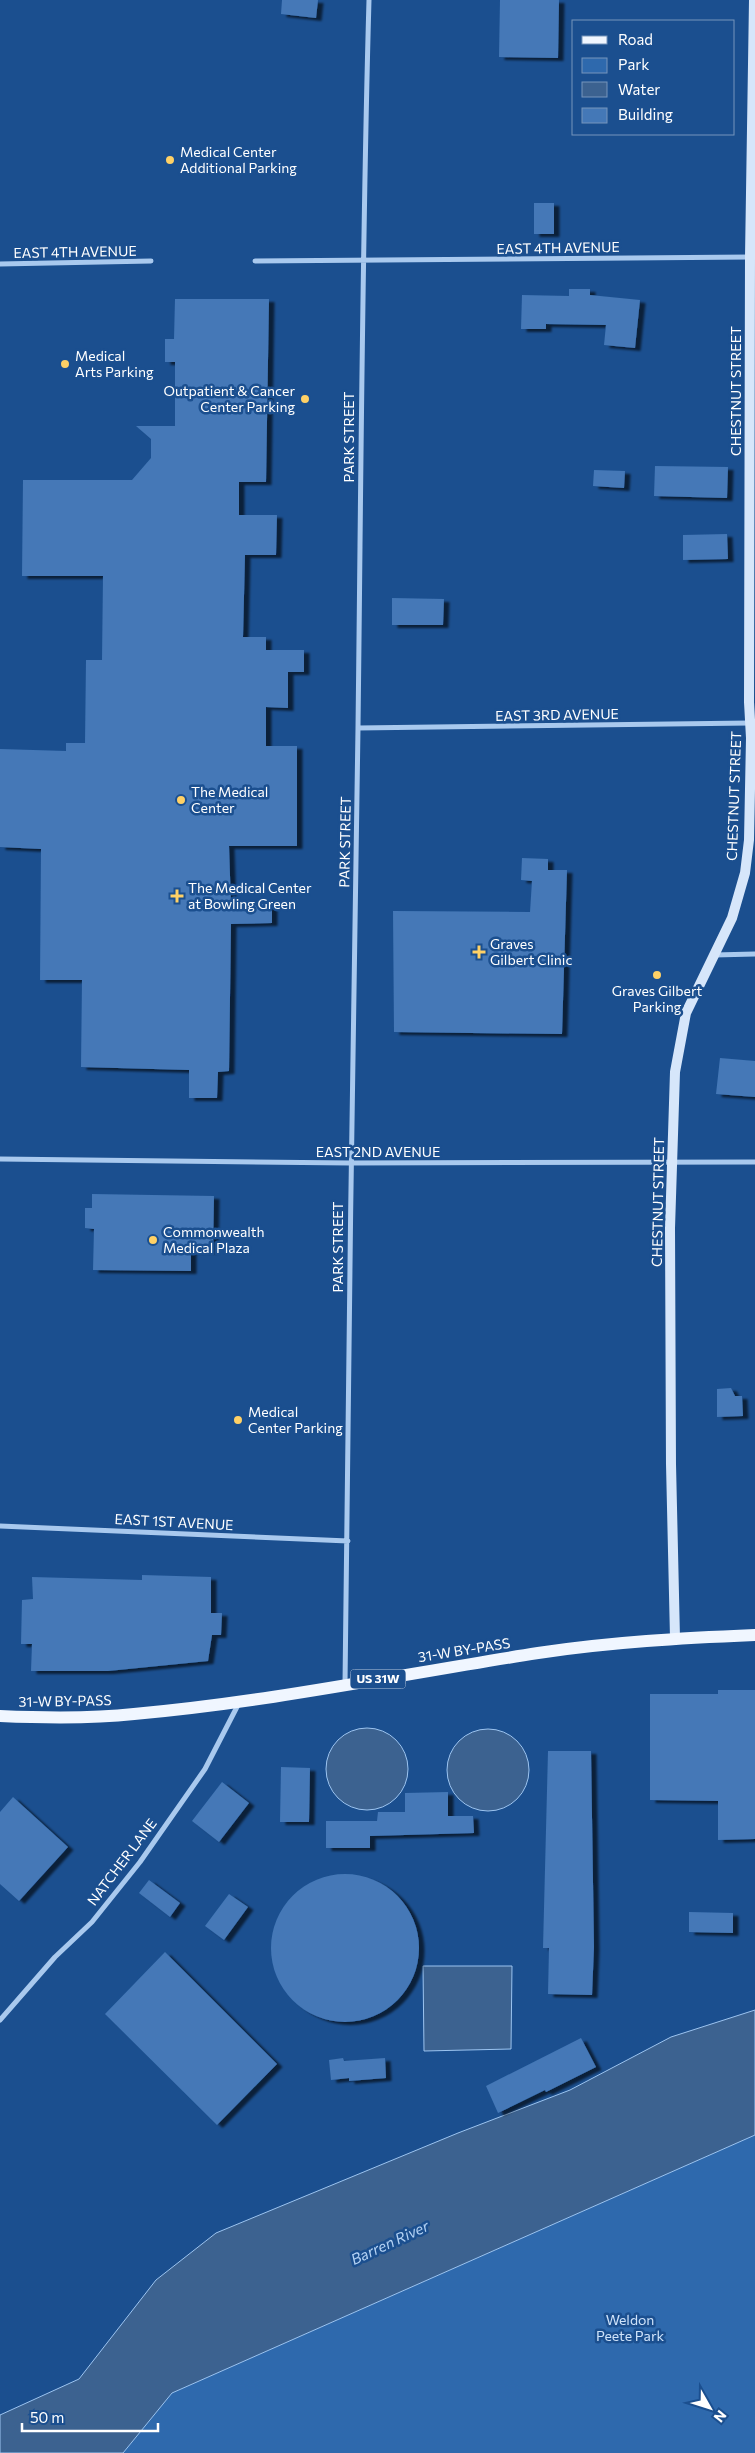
<svg xmlns="http://www.w3.org/2000/svg" width="755" height="2453" font-family="Commissioner,sans-serif">
<style>
.green{fill:#2e69ad}
.water{fill:#3c6290;stroke:#9cc4f0}
.building{fill:#4478b7;filter:url(#shadow)}
.lines{fill:none;stroke-linecap:round;stroke-linejoin:round}
.street{stroke:#a9c9ee;stroke-width:5}
.secondary{stroke:#d6e6fa;stroke-width:10}
.primary{stroke:#f0f6ff;stroke-width:12}
.poi-dot{fill:#ffd166;stroke:#1b4f8f;stroke-width:2}
.labels{text-anchor:middle;stroke-width:5;stroke-linejoin:round;paint-order:stroke}
.shield{fill:#1b4f8f;stroke:#bbcadd;stroke-width:1}
.shield-label{font-size:12px;font-weight:bold;fill:#fff}
.poi-label{font-size:14px;fill:#fff;stroke:#1b4f8f;text-anchor:start}
.street-label{font-size:14px;fill:#fff;stroke:#1b4f8f}
.park-label{font-size:14px;fill:#cfe3fa;stroke:#1b4f8f}
.water-label{font-size:15px;font-style:italic;fill:#b5d3f5;stroke:#1b4f8f}
</style>
<defs>
<filter id="shadow"><feDropShadow dx="5.5" dy="3" stdDeviation="1" flood-color="#0009"/></filter>
</defs>
<rect width="100%" height="100%" fill="#1b4f8f"/>
<!-- green -->
<path class="green" d="M755,2135V2453H123L172,2393Z"/>
<!-- water -->
<path class="water" d="M326 1769a41 41 0 1 1 82 0a41 41 0 1 1-82 0Z
M447 1770a41 41 0 1 1 82 0a41 41 0 1 1-82 0Z
M423,1966H512L511,2049L424,2051Z
M755,2010V2135L172,2393L123,2453H0V2415L79,2379L156,2280L216,2233L458,2133L570,2090L671,2037Z"/>
<!-- building -->
<path class="building" d="M282,0H318L316,18L281,14Z
M500,0H559L558,58L499,57Z
M534,203H554V234H534Z
M569,289H590V295L640,300L635,348L604,345L606,325L546,324V329H521L522,295L569,296Z
M175,299H269L266,482H239V515H277L276,555H245L243,637H266V650H304V672H288V708L266,707V746H297V846H229L231,905L272,904V923L231,924L229,1071L218,1072L217,1098H189V1070L81,1067L82,980H40L41,849L0,847V749L66,751V743H85L86,660H102L103,576H22L23,480H132L151,458V439L136,426H175V362H165V339H174Z
M655,466L728,467L727,498L654,496Z
M594,470L625,471L624,488L593,486Z
M727,534L728,559L683,560V535Z
M392,598L444,599L443,625H392Z
M522,858L548,859V870H567L562,1034L394,1032L393,911L530,912L532,881L521,880Z
M720,1058L755,1061V1097L716,1094Z
M92,1194L214,1196L213,1251H191V1271L93,1270L94,1229L85,1228V1208H92Z
M731,1388L735,1396H742L743,1416L717,1417V1389Z
M142,1575L211,1577V1613H222L221,1635H212L208,1661L108,1671H31L32,1644H21L22,1600L33,1599L32,1577L142,1580Z
M718,1690H755V1839L718,1840V1801L650,1800V1694H718Z
M548,1751H591L594,1947L592,1995L548,1994L549,1948H543Z
M281,1767L310,1768L309,1822H280Z
M222,1782L249,1803L219,1842L192,1821Z
M448,1792V1816H473L474,1833L370,1836V1848H326V1821H377L378,1812H405V1793Z
M13,1797L68,1847L19,1901L0,1884V1812Z
M271 1948a74 74 0 1 1 148 0a74 74 0 1 1-148 0Z
M149,1880L180,1903L170,1917L139,1893Z
M229,1894L248,1907L224,1940L205,1926Z
M689,1912L733,1913V1933L689,1932Z
M165,1952L277,2064L217,2125L105,2014Z
M581,2038L596,2067L546,2092L545,2090L498,2113L486,2086Z
M343,2058L344,2061L385,2058L386,2078L349,2081V2078L331,2080L329,2060Z"/>
<g class="lines">
<!-- street -->
<path class="street" d="M255,261L750,257
M0,264L151,261
M358,728L750,723
M714,955L755,954
M0,1159L350,1163L755,1162
M0,1526L348,1541
M345,1684C347,1365 354,1047 358,728C361,485 362,243 369,0
M0,2020L55,1957L92,1922L140,1862L205,1769L239,1703"/>
<!-- secondary -->
<path class="secondary" d="M675,1638L671,1464L670,1228L675,1072L686,1013L732,918L745,873L749,840L751,738L749,702L750,257L754,0"/>
<!-- primary -->
<path class="primary" d="M0,1716C45,1718 89,1719 134,1714C269,1702 403,1674 538,1653C610,1642 683,1638 755,1635"/>
</g>
<!-- markers -->
<g class="poi-dot">
<circle cx="170" cy="160" r="5"/>
<circle cx="65" cy="364" r="5"/>
<circle cx="305" cy="399" r="5"/>
<circle cx="181" cy="800" r="5"/>
<path d="M174.5 888.5h5v5h5v5h-5v5h-5v-5h-5v-5h5z"/>
<path d="M476.5 944.5h5v5h5v5h-5v5h-5v-5h-5v-5h5z"/>
<circle cx="657" cy="975" r="5"/>
<circle cx="153" cy="1240" r="5"/>
<circle cx="238" cy="1420" r="5"/>
</g>
<g class="labels">
<!-- shield labels -->
<rect class="shield" x="350.5" y="1669.5" width="55" height="19" rx="4"/>
<g class="shield-label">
<text x="378" y="1683">US 31W</text>
</g>
<!-- poi labels -->
<g class="poi-label">
<text x="180" y="157">Medical Center<tspan x="180" dy="16">Additional Parking</tspan></text>
<text x="75" y="361">Medical<tspan x="75" dy="16">Arts Parking</tspan></text>
<text x="295" y="396" text-anchor="end">Outpatient &amp; Cancer<tspan x="295" dy="16">Center Parking</tspan></text>
<text x="191" y="797">The Medical<tspan x="191" dy="16">Center</tspan></text>
<text x="188" y="893">The Medical Center<tspan x="188" dy="16">at Bowling Green</tspan></text>
<text x="490" y="949">Graves<tspan x="490" dy="16">Gilbert Clinic</tspan></text>
<text x="657" y="996" text-anchor="middle">Graves Gilbert<tspan x="657" dy="16">Parking</tspan></text>
<text x="163" y="1237">Commonwealth<tspan x="163" dy="16">Medical Plaza</tspan></text>
<text x="248" y="1417">Medical<tspan x="248" dy="16">Center Parking</tspan></text>
</g>
<!-- street labels -->
<g class="street-label">
<text transform="translate(558 248) rotate(-1)" y="5">EAST 4TH AVENUE</text>
<text transform="translate(75 252) rotate(-1)" y="5">EAST 4TH AVENUE</text>
<text transform="translate(736 391) rotate(-90)" y="5">CHESTNUT STREET</text>
<text transform="translate(349 437) rotate(-90)" y="5">PARK STREET</text>
<text transform="translate(557 715) rotate(-1)" y="5">EAST 3RD AVENUE</text>
<text transform="translate(734 796) rotate(-88)" y="5">CHESTNUT STREET</text>
<text transform="translate(345 842) rotate(-89)" y="5">PARK STREET</text>
<text x="378" y="1157">EAST 2ND AVENUE</text>
<text transform="translate(658 1202) rotate(-89)" y="5">CHESTNUT STREET</text>
<text transform="translate(338 1247) rotate(-90)" y="5">PARK STREET</text>
<text transform="translate(174 1522) rotate(3)" y="5">EAST 1ST AVENUE</text>
<text transform="translate(464 1650) rotate(-9)" y="5">31-W BY-PASS</text>
<text transform="translate(65 1701) rotate(-1)" y="5">31-W BY-PASS</text>
<text transform="translate(122 1862) rotate(-53)" y="5">NATCHER LANE</text>
</g>
<!-- park labels -->
<g class="park-label">
<text x="630" y="2325">Weldon<tspan x="630" dy="16">Peete Park</tspan></text>
</g>
<!-- water labels -->
<g class="water-label">
<text transform="translate(390 2243) rotate(-25)" y="5">Barren River</text>
</g>
</g>
<!-- legend -->
<rect x="572" y="20" width="162" height="115" fill="#1b4f8f" stroke="#7695bc"/>
<rect x="582" y="36" width="25" height="8" fill="#f0f6ff" stroke="#7695bc"/>
<text x="618" y="45" font-size="15" fill="#ffffff">Road</text>
<rect x="582" y="58" width="25" height="15" fill="#2e69ad" stroke="#7695bc"/>
<text x="618" y="70" font-size="15" fill="#ffffff">Park</text>
<rect x="582" y="82" width="25" height="15" fill="#3c6290" stroke="#7695bc"/>
<text x="618" y="95" font-size="15" fill="#ffffff">Water</text>
<rect x="582" y="108" width="25" height="15" fill="#4478b7" stroke="#7695bc"/>
<text x="618" y="120" font-size="15" fill="#ffffff">Building</text>
<!-- north arrow -->
<g transform="translate(710 2408) rotate(129)" stroke="#1b4f8f" stroke-width="4" paint-order="stroke">
<path d="M0-4L9 19L0 12L-9 19Z" fill="#ffffff"/>
<text y="-8" font-size="14" font-weight="bold" text-anchor="middle" fill="#ffffff">N</text>
</g>
<!-- scale -->
<path d="M22 2423v8h136v-8" fill="none" stroke="#ffffff" stroke-width="2.5"/>
<text x="30" y="2423" font-size="15" fill="#ffffff" stroke="#1b4f8f" stroke-width="4" paint-order="stroke">50 m</text>
</svg>
